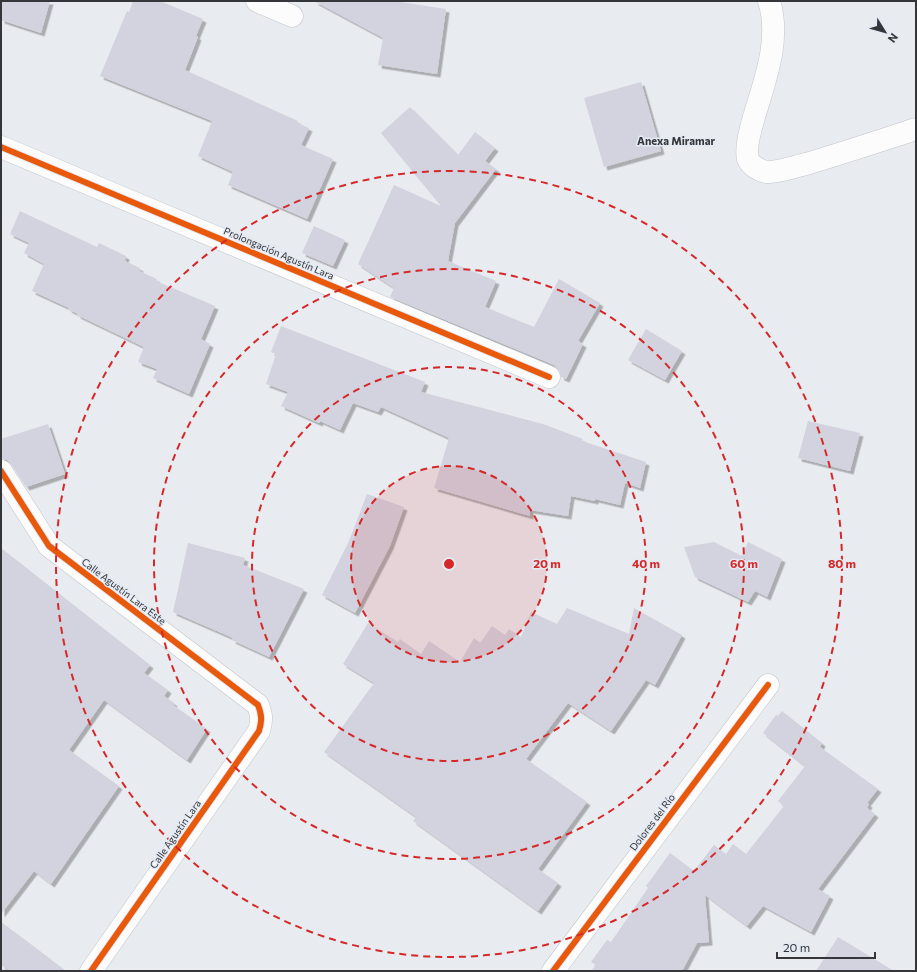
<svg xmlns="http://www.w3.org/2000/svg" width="917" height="972" font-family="Commissioner,sans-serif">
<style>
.building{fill:#d2d3de;filter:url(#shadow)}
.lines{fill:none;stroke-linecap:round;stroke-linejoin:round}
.street-casing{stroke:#c3c5c9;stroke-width:23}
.street{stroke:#fcfcfd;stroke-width:22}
.cycleway-casing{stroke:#e4eaf3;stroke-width:8}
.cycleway{stroke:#e8590c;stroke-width:6}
.ring{fill:none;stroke:#d62828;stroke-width:2;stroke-dasharray:7 5}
.labels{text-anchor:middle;stroke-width:3;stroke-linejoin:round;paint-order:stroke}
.street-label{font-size:10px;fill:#343639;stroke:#e4eaf3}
.neighbourhood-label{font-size:11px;font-weight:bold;fill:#343639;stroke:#e4eaf3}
.centre{fill:#d62828;stroke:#e4eaf3;stroke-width:2}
.ring-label{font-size:12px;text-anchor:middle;font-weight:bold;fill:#d62828;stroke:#e4eaf3;stroke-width:3;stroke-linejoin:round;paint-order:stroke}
</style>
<defs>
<filter id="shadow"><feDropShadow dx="3.5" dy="3.5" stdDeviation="0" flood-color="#0004"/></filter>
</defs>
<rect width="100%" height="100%" fill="#e8ebf0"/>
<!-- building -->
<path class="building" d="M1,1H50L41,33L1,20Z
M133,1H160L203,19L196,36L198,37L185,70L298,121L297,123L309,128L301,145L333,159L307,219L228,185L233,172L198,156L212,121L100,76L127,11L129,12Z
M314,1H394L446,9L437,74L378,65L383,38Z
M641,82L661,151L604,167L584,98Z
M410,107L458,155L475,132L495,148L485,161L496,169L455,223L448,261L496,281L485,307L534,327L559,279L600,303L578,341L583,344L566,379L561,377L559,370L554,365L390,297L394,288L358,264L394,185L441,206L381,133Z
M20,211L97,247L99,243L126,256L125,261L140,268L139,271L157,279L156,281L215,306L201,339L210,344L189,394L153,378L157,369L138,362L144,347L77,315L78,314L68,309L69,308L32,291L44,264L24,253L29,243L10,234Z
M314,226L345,240L333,266L302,253Z
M281,326L425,382L421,392L543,424L583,439L582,441L646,462L640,488L625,483L620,505L595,499V501L571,496L568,516L530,510V516L434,488L449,438L381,407L378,412L353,403L340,430L320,421L319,423L281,406L288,392L266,384L276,354L271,352Z
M646,329L682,351L665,380L628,360Z
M808,421L860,433L850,471L798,458Z
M48,424L65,474L26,487L11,464L7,460L1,459V439Z
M367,494L404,507L390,546L355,613L322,595L349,541Z
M714,542L742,556L748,542L782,559L767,597L755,591L748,602L695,577L684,547Z
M188,543L245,558L243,565L304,589L269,657L232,640L233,638L173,612Z
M1,548L150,665L144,673L168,690L164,696L174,703L173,705L207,729L187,760L104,700L69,750L119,786L51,884L34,871L1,914Z
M567,608L629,634L634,608L682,635L655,685L646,680L611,731L568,703L526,759L587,802L538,869L558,883L538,911L413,821L416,817L324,752L374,683L343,664L368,623L398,642L400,639L421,654L429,641L460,662L474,638L480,643L492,626L505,635L509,629L521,637L531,612L557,624Z
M782,711L822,743L820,747L878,789L867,803L869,804L867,808L875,814L818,889L830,896L811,932L763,906L747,926L705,895L709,942L697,943L682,971H591L596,965L591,962L607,940L611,942L648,888L646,886L670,853L694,871L714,845L726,854L733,844L746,854L784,806L778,801L805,766L763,733L776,715L778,716Z
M1,922L32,945L66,971H10L1,965Z
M838,937L894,971H816Z"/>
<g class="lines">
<!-- street casing -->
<g class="street-casing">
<path id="street" d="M257,1L292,16
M769,1C781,39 765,80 754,117C751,127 745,148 748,159C751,166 760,171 767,172C775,173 797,166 806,164C843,153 879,141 916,129
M1,147L549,377
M1,471L49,546L258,705C262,715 262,721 259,731L91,971
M553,971L768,685"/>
</g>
<!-- street -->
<use href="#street" class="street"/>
<!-- cycleway casing -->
<g class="cycleway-casing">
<path id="cycleway" d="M1,147L549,377
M1,471L49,546L258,705C262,715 262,721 259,731L91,971
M553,971L768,685"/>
</g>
<!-- cycleway -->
<use href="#cycleway" class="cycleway"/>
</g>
<!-- distance rings -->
<circle cx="449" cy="564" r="98" fill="#d62828" fill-opacity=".12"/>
<g class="ring">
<circle cx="449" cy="564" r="98"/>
<circle cx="449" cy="564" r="197"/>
<circle cx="449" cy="564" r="295"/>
<circle cx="449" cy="564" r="393"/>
</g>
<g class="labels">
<!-- street labels -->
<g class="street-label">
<text transform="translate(279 253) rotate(23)" y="4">Prolongación Agustín Lara</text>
<text transform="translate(124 591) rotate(37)" y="4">Calle Agustín Lara Este</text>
<text transform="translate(652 822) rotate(-53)" y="4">Dolores del Río</text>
<text transform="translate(175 834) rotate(-55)" y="4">Calle Agustín Lara</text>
</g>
<!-- neighbourhood labels -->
<g class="neighbourhood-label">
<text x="676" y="145">Anexa Miramar</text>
</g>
</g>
<circle cx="449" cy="564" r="6" class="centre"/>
<g class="ring-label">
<text x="547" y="568">20 m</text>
<text x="646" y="568">40 m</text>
<text x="744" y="568">60 m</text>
<text x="842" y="568">80 m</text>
</g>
<!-- border -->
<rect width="917" height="972" fill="none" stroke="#343639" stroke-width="4"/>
<!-- north arrow -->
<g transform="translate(885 32) rotate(127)" stroke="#e4eaf3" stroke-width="3" paint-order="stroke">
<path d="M0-3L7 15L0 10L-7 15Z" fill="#343639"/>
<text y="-6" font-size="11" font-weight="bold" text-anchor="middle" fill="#343639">N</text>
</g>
<!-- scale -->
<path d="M777 952v6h98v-6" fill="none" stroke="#343639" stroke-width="2"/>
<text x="783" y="952" font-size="12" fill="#343639" stroke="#e4eaf3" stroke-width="3" paint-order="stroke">20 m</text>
</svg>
